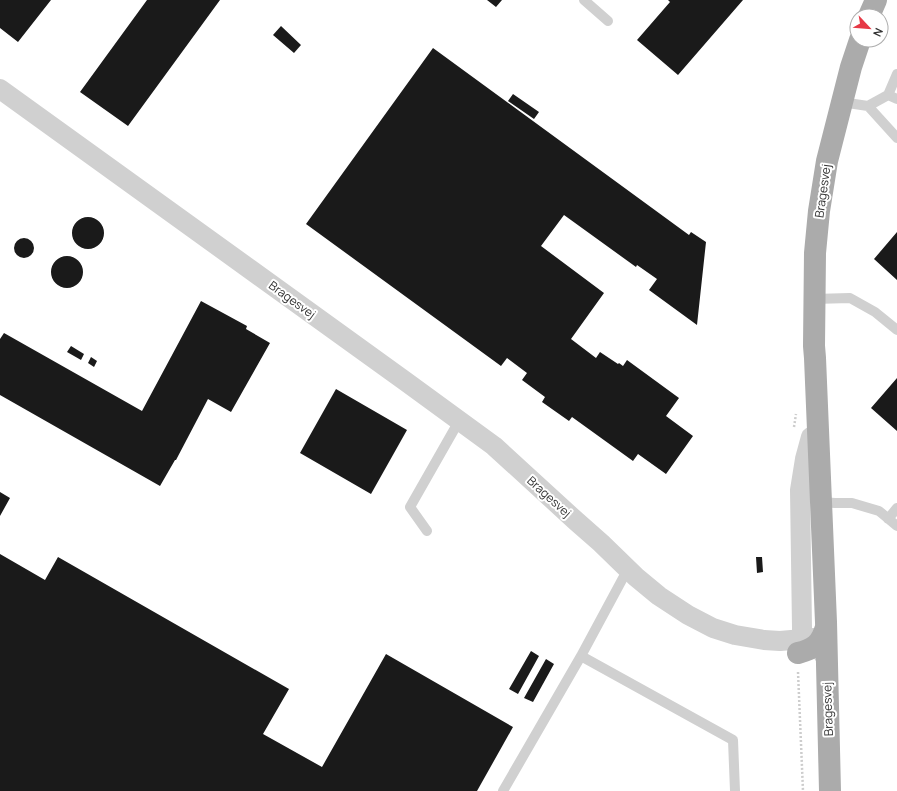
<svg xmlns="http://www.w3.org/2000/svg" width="897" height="791" font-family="Manrope,sans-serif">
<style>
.building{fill:#1a1a1a}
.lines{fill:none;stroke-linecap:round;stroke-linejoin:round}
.path{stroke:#cdcdcd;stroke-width:2.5;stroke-dasharray:2 2;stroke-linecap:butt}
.lane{stroke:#d0d0d0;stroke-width:10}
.street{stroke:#d0d0d0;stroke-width:20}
.primary{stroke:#ababab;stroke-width:22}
.labels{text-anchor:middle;stroke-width:4;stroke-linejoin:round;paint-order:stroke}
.street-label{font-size:12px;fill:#333;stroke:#fff}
</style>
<rect width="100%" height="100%" fill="#fff"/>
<!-- building -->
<path class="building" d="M0,0H51L18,42L0,28Z
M147,0H220L128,126L80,92Z
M487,0H502L496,7Z
M668,0H743L678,75L637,40L670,2Z
M281,26L301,45L294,53L273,35Z
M433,48L689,235L691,232L706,242L697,325L649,290L657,279L637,265L636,267L564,215L541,246L604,293L571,339L596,358L600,352L618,364L619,363L623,366L627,360L679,398L666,416L693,436L666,474L638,454L633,461L572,417L569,421L542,402L545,397L522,380L527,373L507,358L501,366L306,224Z
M513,94L539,112L534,119L508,101Z
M72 233a16 16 0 1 1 32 0a16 16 0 1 1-32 0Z
M897,232V280L874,259Z
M14 248a10 10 0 1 1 20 0a10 10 0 1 1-20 0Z
M51 272a16 16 0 1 1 32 0a16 16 0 1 1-32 0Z
M201,301L247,326L246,329L270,343L231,412L208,399L176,460H175L160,486L0,395V339L4,333L142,411Z
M71,346L84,354L81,360L67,352Z
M91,357L97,361L94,367L88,363Z
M897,378V431L871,408Z
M336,389L407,430L371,494L300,453Z
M0,492L10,498L0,516Z
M0,554L45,580L58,557L289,689L263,734L322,767L386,654L513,727L477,791H0Z
M756,557H762L763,572L757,573Z
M531,651L539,656L518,694L509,689Z
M546,659L554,664L533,702L524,698Z"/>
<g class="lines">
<!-- path -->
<path class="path" d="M794,427L796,414
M798,672L803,791"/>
<!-- lane -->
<path class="lane" d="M584,0L608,21
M888,95L897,74
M841,102L868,106L888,95L897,99
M868,106L897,138
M814,299L850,298L875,312L897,330
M821,502L835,503H852L879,511L897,526
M888,519L897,508
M427,531L410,507L459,421
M581,656L733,740L735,791
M503,791L581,656L623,578"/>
<!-- street -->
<path class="street" d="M0,89L405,381L494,446L576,521L601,543L636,577L659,596L688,615L713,628L735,635L764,640L780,641L814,638L819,641L823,647V654
M797,639C801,636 802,633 802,628L800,490L805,459L811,437"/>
<!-- primary -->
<path class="primary" d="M869,16L876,0
M798,653C814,649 821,644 826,627
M830,791L826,622L815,358L814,346L815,253L819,211L827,161L851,67L860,40"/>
</g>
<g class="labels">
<!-- street labels -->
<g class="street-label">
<text transform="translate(823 191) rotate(-82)" y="4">Bragesvej</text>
<text transform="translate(292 300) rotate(36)" y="4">Bragesvej</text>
<text transform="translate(549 497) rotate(42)" y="4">Bragesvej</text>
<text transform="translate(828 709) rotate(-92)" y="4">Bragesvej</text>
</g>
</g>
<!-- north arrow -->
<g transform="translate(869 28) rotate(116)"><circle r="19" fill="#ffffff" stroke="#adadad"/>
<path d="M0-3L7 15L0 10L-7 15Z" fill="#e63946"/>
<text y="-6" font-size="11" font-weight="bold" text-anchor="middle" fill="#333333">N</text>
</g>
</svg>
